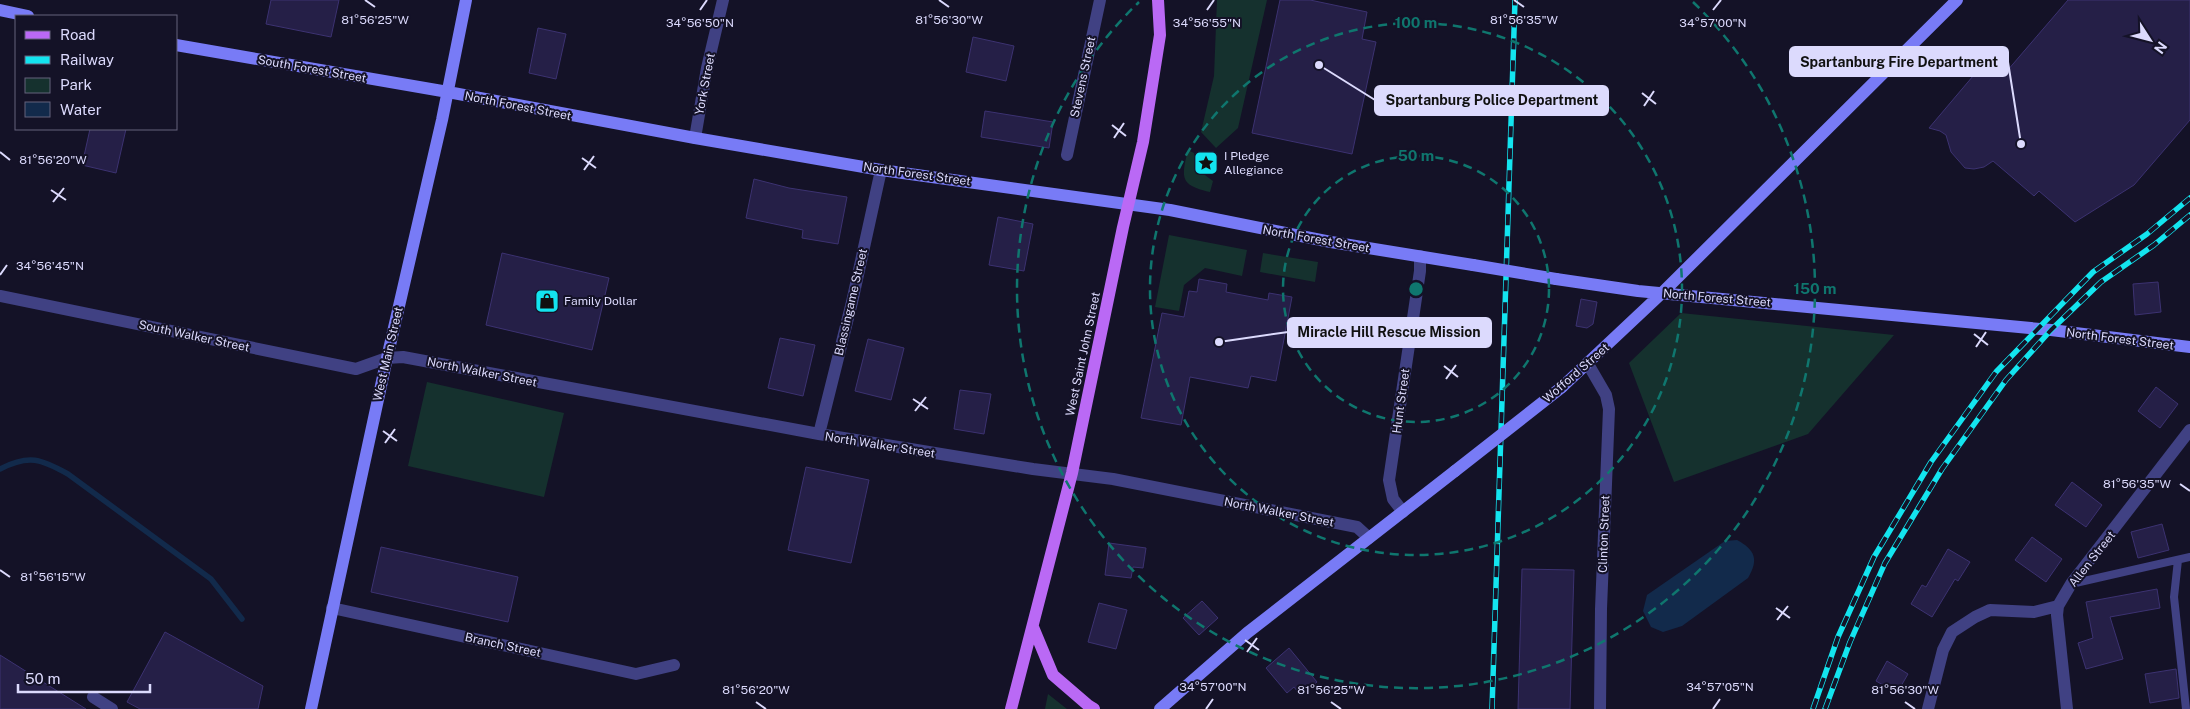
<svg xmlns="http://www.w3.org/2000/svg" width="2190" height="709" font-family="'Public Sans',sans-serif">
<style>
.green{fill:#15312e}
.water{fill:#122a4b}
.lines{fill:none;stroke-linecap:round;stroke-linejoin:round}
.stream{stroke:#122a4b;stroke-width:5.5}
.building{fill:#251f47;stroke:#3c3271}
.lane{stroke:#404183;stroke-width:8}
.street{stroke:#404183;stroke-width:12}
.secondary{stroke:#787bf6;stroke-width:12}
.primary{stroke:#ba69f5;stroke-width:12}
.rail-casing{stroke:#13e4ef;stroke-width:5.5}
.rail{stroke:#141227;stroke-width:4;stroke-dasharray:11;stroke-linecap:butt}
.secondary-bridge{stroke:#787bf6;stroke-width:12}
.ticks{fill:none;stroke:#dcdafd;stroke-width:2}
.ring{fill:none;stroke:#0f766e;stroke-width:2.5;stroke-dasharray:9 6}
.labels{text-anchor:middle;stroke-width:4;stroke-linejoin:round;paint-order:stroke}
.street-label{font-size:12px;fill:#dcdafd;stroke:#141227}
.poi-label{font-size:12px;fill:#dcdafd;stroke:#141227;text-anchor:start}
.ticks-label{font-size:12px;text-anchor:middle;fill:#dcdafd;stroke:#141227;stroke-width:4;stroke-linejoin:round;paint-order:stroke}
.centre{fill:#0f766e;stroke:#141227;stroke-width:2.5}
.ring-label{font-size:15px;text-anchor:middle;font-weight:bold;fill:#0f766e;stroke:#141227;stroke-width:4;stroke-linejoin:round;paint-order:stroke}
.leader{fill:none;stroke:#dcdafd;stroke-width:2}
.callout-dot{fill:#dcdafd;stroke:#141227;stroke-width:2}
.callout{fill:#dcdafd;stroke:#dcdafd;stroke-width:2}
.callout-label{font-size:14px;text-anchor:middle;font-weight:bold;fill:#111}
</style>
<rect width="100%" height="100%" fill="#141227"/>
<!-- green -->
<path class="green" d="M1217,0H1267L1238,128L1216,148L1201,132L1214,76Z
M1188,150L1194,153L1198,170L1213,181L1210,192C1180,185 1181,178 1188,150Z
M1169,235L1247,250L1242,276L1205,268L1184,285L1179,311L1155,307Z
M1263,253L1318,262L1315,282L1260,272Z
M1681,313L1894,335L1808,434L1674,482L1629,363Z
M427,382L564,413L544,497L408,466Z
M1048,694L1067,709H1045Z"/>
<!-- water -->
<path class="water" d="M1737,540C1755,550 1759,559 1748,578L1682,626L1663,632L1651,627L1643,611L1647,595L1725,541Z"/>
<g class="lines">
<!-- stream -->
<path class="stream" d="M0,469C29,454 41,459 68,474L211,579L242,619"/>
</g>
<!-- building -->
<path class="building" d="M271,0H339L331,37L266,24Z
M1280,0H1310L1367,12L1362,39L1376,42L1352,154L1252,133Z
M2068,0H2190V120L2134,185L2075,222L2039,191L2034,196L1993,161L1984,167L1974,169L1965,168L1951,152L1946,135L1940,131L1929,128L1990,56L2007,71Z
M538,28L566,34L556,79L529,73Z
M973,37L1014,46L1006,81L966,72Z
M985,111L1053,122L1049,148L981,137Z
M90,129H126L116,173L82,165Z
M754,179L789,188L847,197L838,244L802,238L803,230L746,218Z
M998,217L1033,224L1024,271L989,265Z
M502,253L609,278L592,350L486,325Z
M1199,279L1227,284L1226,292L1268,300L1269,293L1292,297L1276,381L1251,376L1248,388L1190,377L1181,425L1141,418L1162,313L1184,317L1189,291L1197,292Z
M2158,282L2161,312L2135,315L2133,284Z
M1581,299L1597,302L1593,324L1587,328L1576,326Z
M780,338L815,345L803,396L768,388Z
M868,339L904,348L891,400L855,391Z
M2156,387L2178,404L2160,428L2138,411Z
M960,390L991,394L984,434L954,429Z
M806,467L869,480L851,563L788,550Z
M2072,482L2102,505L2086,527L2055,505Z
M2162,524L2169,550L2138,558L2131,532Z
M2032,537L2062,559L2046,582L2015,560Z
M1109,543L1146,548L1143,568L1133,567L1131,578L1105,575Z
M381,547L518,577L508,622L371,592Z
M1948,549L1970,562L1958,581L1955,579L1932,617L1911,604L1922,585L1926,587Z
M1522,569L1574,570L1570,709H1518Z
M2157,589L2160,608L2110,617L2123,659L2086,669L2078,643L2093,638L2086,602Z
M1202,601L1218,618L1199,635L1183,618Z
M1099,603L1127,610L1116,649L1088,642Z
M165,632L263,686L258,709H140L127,702Z
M1289,648L1317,682L1301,696L1294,687L1287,693L1266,668Z
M0,655L86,709H0Z
M1887,661L1908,674L1897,693L1876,681Z
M2176,669L2179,698L2150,703L2145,674Z"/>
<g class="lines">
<!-- lane -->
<path class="lane" d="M2178,560L2174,597L2186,709
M2071,584L2190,557"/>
<!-- street -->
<path class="street" d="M695,138L707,68L723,0
M1067,155L1100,0
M0,296L356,369L387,358L403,357L819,434L1033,469L1113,479L1357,527L1369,538
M1588,364L1606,395L1609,409L1601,609L1600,709
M819,434L852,302L881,170
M1403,512L1393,499L1389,480L1420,271V256
M332,608L636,674L674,665
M93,697L112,709
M1928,709L1943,650L1952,632L1975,617L1990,610L2034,612L2058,606
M2067,709L2057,615L2058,606L2071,584L2190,430"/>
<!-- secondary -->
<path class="secondary" d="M0,10L28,16
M176,45L448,92L695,138L881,170L1170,210L1331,242L1473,265
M1556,279L1638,291L2051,330L2190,347
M1562,387L1662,293L1957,0
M311,709L387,358L442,120L466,0
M1160,709L1247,633L1455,471"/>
<!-- primary -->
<path class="primary" d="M1033,627L1053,675L1089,706L1094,709
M1011,709L1072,473L1123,227L1143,142L1160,35L1158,0"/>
<!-- rail casing -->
<g class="rail-casing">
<path id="rail" d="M1492,709L1515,0
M1813,709L1838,637L1874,557L1931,462L1996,372L2093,272L2147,234L2190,198
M1825,709L1850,642L1885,563L1942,469L2006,380L2051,330L2101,282L2154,245L2190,215"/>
</g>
<!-- rail -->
<use href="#rail" class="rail"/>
<!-- secondary-bridge -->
<path class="secondary-bridge" d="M1473,265L1556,279
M1455,471L1562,387"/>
</g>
<!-- ticks -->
<path class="ticks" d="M365,0L375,7M939,0L949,7M1514,0L1524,7M700,10L707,0M1207,10L1214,0M1713,10L1721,0M1642,93L1656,104M1644,106L1654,91M1112,125L1126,136M1114,138L1124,123M0,152L10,160M582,158L596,168M584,170L594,156M51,190L66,200M53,202L64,188M0,275L7,265M1974,334L1988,345M1976,347L1986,332M1444,366L1458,377M1446,379L1456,365M913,399L928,409M915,411L926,397M383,431L397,441M385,443L395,429M2180,484L2190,491M0,570L10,577M1776,608L1790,618M1777,620L1788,606M1245,640L1259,650M1247,652L1257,638M756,702L766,709M1331,702L1341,709M1905,702L1915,709M1206,709L1213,699M1713,709L1720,699"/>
<!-- distance rings -->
<g class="ring">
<circle cx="1416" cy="289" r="133"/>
<circle cx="1416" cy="289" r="266"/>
<path d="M1693 2A399 399 0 1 1 1139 2"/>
</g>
<!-- icons -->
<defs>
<g id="sight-square" transform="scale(1.25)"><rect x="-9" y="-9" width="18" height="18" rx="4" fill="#13e4ef" stroke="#141227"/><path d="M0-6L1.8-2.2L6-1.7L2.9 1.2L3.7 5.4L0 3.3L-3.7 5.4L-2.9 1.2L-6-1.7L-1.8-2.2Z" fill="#111"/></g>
<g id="shop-square" transform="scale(1.25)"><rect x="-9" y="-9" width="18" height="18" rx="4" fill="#13e4ef" stroke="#141227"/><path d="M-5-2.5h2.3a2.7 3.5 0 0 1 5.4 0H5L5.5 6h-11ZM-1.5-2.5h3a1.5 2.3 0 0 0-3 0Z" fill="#111"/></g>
</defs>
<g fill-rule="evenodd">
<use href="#sight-square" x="1206" y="163"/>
<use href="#shop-square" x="547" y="301"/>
</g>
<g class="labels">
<!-- street labels -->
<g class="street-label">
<text transform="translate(312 69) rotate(10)" y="4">South Forest Street</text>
<text transform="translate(1083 77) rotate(-78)" y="4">Stevens Street</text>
<text transform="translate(705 84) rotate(-79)" y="4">York Street</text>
<text transform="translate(518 106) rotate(11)" y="4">North Forest Street</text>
<text transform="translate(917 174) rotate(8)" y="4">North Forest Street</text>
<text transform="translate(1316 239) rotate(10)" y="4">North Forest Street</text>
<text transform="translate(1717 298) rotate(5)" y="4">North Forest Street</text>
<text transform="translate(851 302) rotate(-77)" y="4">Blassingame Street</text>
<text transform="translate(194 336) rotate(12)" y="4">South Walker Street</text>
<text transform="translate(2120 339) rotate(7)" y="4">North Forest Street</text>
<text transform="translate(388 354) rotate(-77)" y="4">West Main Street</text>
<text transform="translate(1083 354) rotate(-78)" y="4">West Saint John Street</text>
<text transform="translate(482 372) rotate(11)" y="4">North Walker Street</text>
<text transform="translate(1576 373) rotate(-41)" y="4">Wofford Street</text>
<text transform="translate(1401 401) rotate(-82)" y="4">Hunt Street</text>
<text transform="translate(880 445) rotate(9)" y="4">North Walker Street</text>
<text transform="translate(1279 512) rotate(11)" y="4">North Walker Street</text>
<text transform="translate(1604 534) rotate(-88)" y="4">Clinton Street</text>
<text transform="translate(2092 559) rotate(-52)" y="4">Allen Street</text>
<text transform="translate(503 645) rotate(12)" y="4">Branch Street</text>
</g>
<!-- poi labels -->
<g class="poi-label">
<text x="1224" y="160">I Pledge<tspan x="1224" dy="14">Allegiance</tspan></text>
<text x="564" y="305">Family Dollar</text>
</g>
</g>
<g class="ticks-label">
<text x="949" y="24">81°56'30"W</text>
<text x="1524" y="24">81°56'35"W</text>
<text x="375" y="24">81°56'25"W</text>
<text x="700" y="27">34°56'50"N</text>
<text x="1207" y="27">34°56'55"N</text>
<text x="1713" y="27">34°57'00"N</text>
<text x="53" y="164">81°56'20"W</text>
<text x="50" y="270">34°56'45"N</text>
<text x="2137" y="488">81°56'35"W</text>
<text x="53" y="581">81°56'15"W</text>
<text x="1213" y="691">34°57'00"N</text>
<text x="1720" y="691">34°57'05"N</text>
<text x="756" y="694">81°56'20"W</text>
<text x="1331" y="694">81°56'25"W</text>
<text x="1905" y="694">81°56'30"W</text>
</g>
<circle cx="1416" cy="289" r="8" class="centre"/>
<g class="ring-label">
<text x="1416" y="28">100 m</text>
<text x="1416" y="161">50 m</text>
<text x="1815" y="294">150 m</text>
</g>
<!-- callouts -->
<path class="leader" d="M2021 144L2008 62M1319 65L1375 100M1219 342L1288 332"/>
<g class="callout-dot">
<circle cx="2021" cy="144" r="5"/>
<circle cx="1319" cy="65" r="5"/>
<circle cx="1219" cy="342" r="5"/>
</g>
<g class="callout">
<rect x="1790" y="47" width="218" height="29" rx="5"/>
<rect x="1375" y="86" width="233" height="29" rx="5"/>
<rect x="1288" y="318" width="203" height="29" rx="5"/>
</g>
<g class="callout-label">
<text x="1899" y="67">Spartanburg Fire Department</text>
<text x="1492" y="105">Spartanburg Police Department</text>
<text x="1389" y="337">Miracle Hill Rescue Mission</text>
</g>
<!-- legend -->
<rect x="15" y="15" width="162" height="115" fill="#141227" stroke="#64627d"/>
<rect x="25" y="31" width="25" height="8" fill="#ba69f5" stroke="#64627d"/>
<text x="60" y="40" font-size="15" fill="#dcdafd">Road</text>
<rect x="25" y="56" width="25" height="8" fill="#13e4ef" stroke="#64627d"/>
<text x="60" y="65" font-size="15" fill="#dcdafd">Railway</text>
<rect x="25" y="78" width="25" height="15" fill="#15312e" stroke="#64627d"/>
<text x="60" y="90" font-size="15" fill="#dcdafd">Park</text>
<rect x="25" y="102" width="25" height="15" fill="#122a4b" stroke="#64627d"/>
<text x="60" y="115" font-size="15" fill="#dcdafd">Water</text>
<!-- north arrow -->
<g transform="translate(2150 40) rotate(126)" stroke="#141227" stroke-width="4" paint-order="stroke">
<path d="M0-4L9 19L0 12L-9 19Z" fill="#dcdafd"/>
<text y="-8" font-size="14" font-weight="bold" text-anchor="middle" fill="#dcdafd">N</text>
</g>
<!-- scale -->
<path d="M18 684v8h132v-8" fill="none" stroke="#dcdafd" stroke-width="2.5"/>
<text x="25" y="684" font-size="15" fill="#dcdafd" stroke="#141227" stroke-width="4" paint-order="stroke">50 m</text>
</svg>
